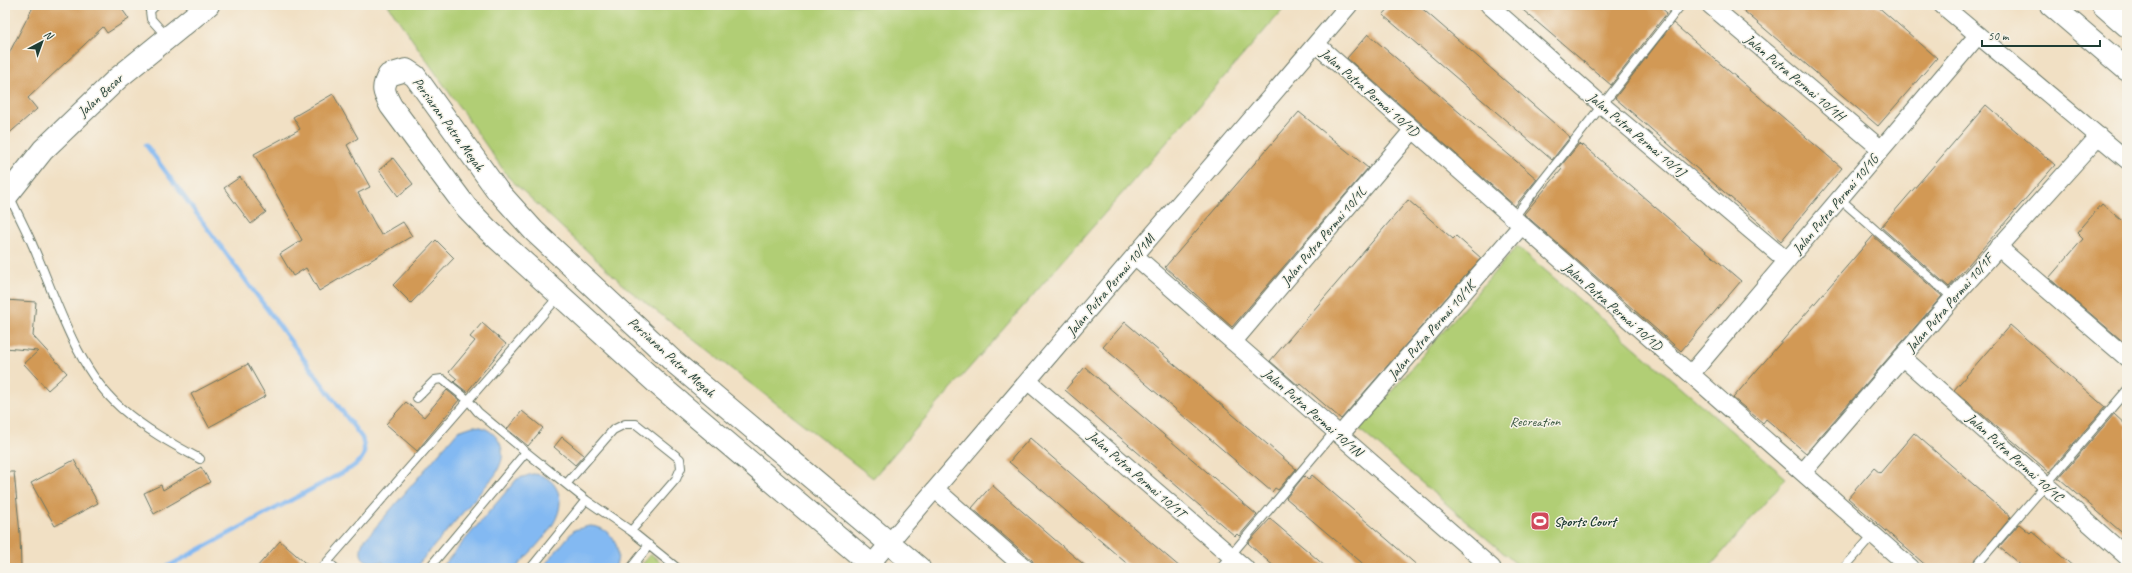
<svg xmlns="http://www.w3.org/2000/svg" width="2132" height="573" font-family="Caveat,sans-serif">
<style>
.green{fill:#b1ce74;stroke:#688654}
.water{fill:#83b9f2;stroke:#517b93}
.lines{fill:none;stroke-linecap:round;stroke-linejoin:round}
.stream{stroke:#83b9f2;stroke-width:4.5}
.building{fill:#d29955}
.lane-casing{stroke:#687666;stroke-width:10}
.street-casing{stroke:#687666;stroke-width:19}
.secondary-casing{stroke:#687666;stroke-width:24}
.lane{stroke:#fff;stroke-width:8}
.street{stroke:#fff;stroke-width:17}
.secondary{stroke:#fff;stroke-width:22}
.labels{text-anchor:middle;stroke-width:3;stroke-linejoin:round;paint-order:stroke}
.street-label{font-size:14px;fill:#1f3d34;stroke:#f7f3e8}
.park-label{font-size:14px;fill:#3c5a41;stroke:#f7f3e8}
.poi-label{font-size:14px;font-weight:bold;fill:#1f3d34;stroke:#f7f3e8;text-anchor:start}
</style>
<rect width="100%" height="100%" fill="#f7f3e8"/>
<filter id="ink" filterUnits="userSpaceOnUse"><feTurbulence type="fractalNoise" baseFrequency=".025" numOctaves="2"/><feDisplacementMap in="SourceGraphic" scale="8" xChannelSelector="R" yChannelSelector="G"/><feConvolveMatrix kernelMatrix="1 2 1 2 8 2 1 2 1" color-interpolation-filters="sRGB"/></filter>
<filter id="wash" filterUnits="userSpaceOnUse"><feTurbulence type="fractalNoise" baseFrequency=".012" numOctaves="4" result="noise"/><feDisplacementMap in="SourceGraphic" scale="16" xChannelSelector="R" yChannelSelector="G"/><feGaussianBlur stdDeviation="0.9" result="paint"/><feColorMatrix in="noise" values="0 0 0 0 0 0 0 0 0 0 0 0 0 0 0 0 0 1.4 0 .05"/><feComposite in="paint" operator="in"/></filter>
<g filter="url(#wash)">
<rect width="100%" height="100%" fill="#f1e0c4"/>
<!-- green -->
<path class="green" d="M388,5H1287L873,478L629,290L509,178Z
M1517,246L1786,478L1709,568H1521L1359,429Z
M651,554L667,568H639Z"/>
<!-- water -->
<path class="water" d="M473,426C490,426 505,441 502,459C501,464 498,469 496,474L415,568H384L383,562C367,564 356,560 363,542L458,431Z
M532,474C541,474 550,478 555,486C574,515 534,547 516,568H441L517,479Z
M589,526C611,526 624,548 615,568H542L574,530Z"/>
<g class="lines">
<!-- stream -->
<path class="stream" d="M146,145L362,438C367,454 364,459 351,468L165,568"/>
</g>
<g id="blocks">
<!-- building -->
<path class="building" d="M34,5H119L129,19L107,33L103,27L28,98L37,109L5,137V61Z
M1392,5H1418L1570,137L1552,160L1383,15Z
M1517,5H1658L1667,13L1611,85Z
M1737,5H1876L1937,58L1878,126Z
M1673,23L1842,168L1781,241L1615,98Z
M1368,34L1537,179L1515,206L1347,58Z
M333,94L358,138L347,145L370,187L358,193L381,235L403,222L412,236L319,291L306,268L293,276L280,254L302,240L254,154L300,129L293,117Z
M1986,105L2055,165L1949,287L1881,227Z
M1299,112L1368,168L1232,327L1165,267Z
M1579,144L1582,147L1583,145L1741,281L1681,351L1524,214L1562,169L1560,167Z
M393,158L413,184L398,196L379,170Z
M240,177L266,212L251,224L224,188Z
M1408,200L1453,239L1456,236L1481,258L1341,419L1301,384L1299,386L1270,361Z
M2102,204L2127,225V345L2049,278L2083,239L2077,233Z
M1873,236L1942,296L1806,453L1766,419L1763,423L1733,398Z
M436,240L454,258L411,303L393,285Z
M5,300L36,302L33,336L67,373L48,390L24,364L38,351L5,348Z
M1125,322L1296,469L1278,490L1275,488L1272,492L1103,347Z
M482,323L506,344L467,392L454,382L457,379L449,372L475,341L470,337Z
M2010,325L2105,407L2049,472L1954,390Z
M248,364L266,396L209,427L191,394Z
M1085,367L1257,515L1239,536L1237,534L1235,536L1065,390Z
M447,390L459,400L417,451L386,424L406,402L424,417Z
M522,411L543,428L528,446L507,429Z
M2114,414L2127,426V537L2060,479H2058Z
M1914,433L2011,517L1969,568H1929L1848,498L1874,468L1880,473Z
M562,437L584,455L575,465L554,447Z
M1030,438L1107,505L1181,568H1132L1022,473L1009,462Z
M74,460L98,503L55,526L31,483Z
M201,467L210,482L154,514L144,493L161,485L163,490Z
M5,472H14L20,534L21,568H5Z
M1312,475L1388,540L1420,568H1368L1286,498L1304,476L1308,480Z
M992,485L1069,552L1088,568H1036L1032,560L972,508Z
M1270,519L1309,552L1327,568H1276L1261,555L1248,543Z
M2019,524L2030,533L2032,531L2075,568H2024L1999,547Z
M280,541L311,568H256Z"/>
</g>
</g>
<g filter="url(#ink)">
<use href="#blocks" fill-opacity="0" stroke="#687666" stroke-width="1"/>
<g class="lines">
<!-- lane casing -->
<g class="lane-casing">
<path id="lane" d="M156,5L150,11L151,19L167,37
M10,197C17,213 26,229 33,246C57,300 75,367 121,408C145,429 172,444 200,459
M1840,199L1953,298
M1514,217L1681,5
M417,398L435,380L442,379L468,400L478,412L526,452L586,500L631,531L677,568
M567,483L613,430L625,424H636L680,459L681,468L676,479L631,531
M328,562L335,568
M322,568L559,296
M429,568L526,452
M531,568L586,500
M631,568L649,545
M1220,568L1335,431
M1844,568L1873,535
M1974,568L2127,390"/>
</g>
<!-- street casing -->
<g class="street-casing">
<path id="street" d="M1489,5L1602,105L1787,261
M1710,5L1881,149
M1942,5L2127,160
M1316,44L1911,568
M1998,247L2127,358
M1135,256L1492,568
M1233,342L1413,130
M1902,357L2127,557
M1691,374L1978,35
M1028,381L1245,568
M1340,435L1522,225
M1803,472L1953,298L2099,136
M935,489L1025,568
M871,564L1349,5"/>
</g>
<!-- secondary casing -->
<g class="secondary-casing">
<path id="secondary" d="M2051,5L2127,70
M2103,5L2127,26
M5,198L43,150L118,78L208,5
M875,568L659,385L488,230L466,207L391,106C384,93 381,88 389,75L406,70L415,76L497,190L534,231L674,362L919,568"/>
</g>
<!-- lane -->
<use href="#lane" class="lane"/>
<!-- street -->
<use href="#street" class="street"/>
<!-- secondary -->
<use href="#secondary" class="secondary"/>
</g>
</g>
<!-- icons -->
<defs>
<g id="stadium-square" transform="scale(1)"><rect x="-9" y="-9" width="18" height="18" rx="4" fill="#d1495b" stroke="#f7f3e8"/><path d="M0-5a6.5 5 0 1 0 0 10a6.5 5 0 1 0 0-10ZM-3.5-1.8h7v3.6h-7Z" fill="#fff"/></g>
</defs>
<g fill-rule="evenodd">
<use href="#stadium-square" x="1540" y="521"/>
</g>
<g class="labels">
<!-- street labels -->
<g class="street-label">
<text transform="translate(1795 77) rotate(40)" y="5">Jalan Putra Permai 10/1H</text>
<text transform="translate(1370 92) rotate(41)" y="5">Jalan Putra Permai 10/1D</text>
<text transform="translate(100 95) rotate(-43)" y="5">Jalan Besar</text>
<text transform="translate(449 124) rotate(54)" y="5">Persiaran Putra Megah</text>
<text transform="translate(1637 134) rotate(40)" y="5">Jalan Putra Permai 10/1J</text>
<text transform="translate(1835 204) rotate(-50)" y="5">Jalan Putra Permai 10/1G</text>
<text transform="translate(1323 236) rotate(-50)" y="5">Jalan Putra Permai 10/1L</text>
<text transform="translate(1110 285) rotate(-50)" y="5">Jalan Putra Permai 10/1M</text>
<text transform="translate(1949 303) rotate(-49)" y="5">Jalan Putra Permai 10/1F</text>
<text transform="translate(1613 306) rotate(41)" y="5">Jalan Putra Permai 10/1D</text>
<text transform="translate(1431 330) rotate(-49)" y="5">Jalan Putra Permai 10/1K</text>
<text transform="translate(672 357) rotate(42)" y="5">Persiaran Putra Megah</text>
<text transform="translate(1313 412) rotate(41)" y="5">Jalan Putra Permai 10/1N</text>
<text transform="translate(2015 457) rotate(42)" y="5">Jalan Putra Permai 10/1C</text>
<text transform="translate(1137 474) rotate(41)" y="5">Jalan Putra Permai 10/1T</text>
</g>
<!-- park labels -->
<g class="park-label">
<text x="1535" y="426">Recreation</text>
</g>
<!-- poi labels -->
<g class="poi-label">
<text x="1554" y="526">Sports Court</text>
</g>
</g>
<!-- margin -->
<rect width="2132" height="573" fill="none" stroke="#f7f3e8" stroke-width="20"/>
<!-- north arrow -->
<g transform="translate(42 42) rotate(41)" stroke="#f7f3e8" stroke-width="3" paint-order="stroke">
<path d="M0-3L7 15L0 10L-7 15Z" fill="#1f3d34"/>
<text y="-6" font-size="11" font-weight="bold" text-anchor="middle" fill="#1f3d34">N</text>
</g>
<!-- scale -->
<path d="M1982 40v6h118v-6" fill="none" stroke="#1f3d34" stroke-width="2"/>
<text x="1988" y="40" font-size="12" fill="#1f3d34" stroke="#f7f3e8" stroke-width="3" paint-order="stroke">50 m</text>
</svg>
